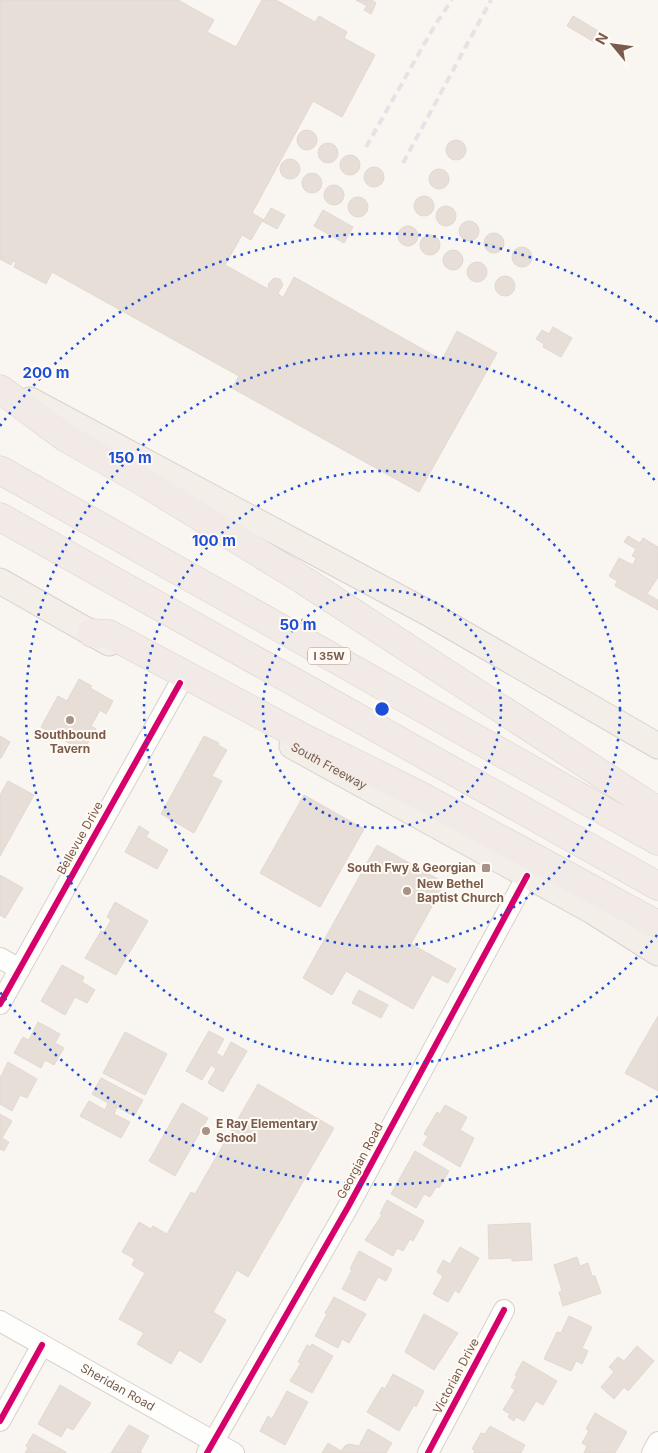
<svg xmlns="http://www.w3.org/2000/svg" width="658" height="1453" font-family="Inter,sans-serif">
<style>
.building{fill:#e6ded7;stroke:#e2d8d2}
.lines{fill:none;stroke-linecap:round;stroke-linejoin:round}
.minor-casing{stroke:#d7d1cb;stroke-width:22}
.major-casing{stroke:#dad1cc;stroke-width:27}
.highway-casing{stroke:#dad1cc;stroke-width:29}
.minor{stroke:#fefefd;stroke-width:20}
.major{stroke:#f3eee8;stroke-width:25}
.highway{stroke:#f2eae7;stroke-width:28}
.rail{stroke:#e6e3e7;stroke-width:4;stroke-dasharray:8 5;stroke-linecap:butt}
.cycleway-casing{stroke:#fffaf3;stroke-width:9}
.cycleway{stroke:#d6006c;stroke-width:6}
.ring{fill:none;stroke:#1d4ed8;stroke-width:2.5;stroke-dasharray:2.5 5}
.poi-dot{fill:#a69286;stroke:#fffaf3;stroke-width:2}
.labels{text-anchor:middle;stroke-width:4;stroke-linejoin:round;paint-order:stroke}
.shield{fill:#fffaf3;stroke:#a28b7f;stroke-width:1}
.shield-label{font-size:11px;font-weight:bold;fill:#7a5c4d}
.poi-label{font-size:12px;font-weight:bold;fill:#7a5c4d;stroke:#fffaf3;text-anchor:start}
.street-label{font-size:12px;fill:#7a5c4d;stroke:#fffaf3}
.centre{fill:#1d4ed8;stroke:#fffaf3;stroke-width:2.5}
.ring-label{font-size:15px;text-anchor:middle;font-weight:bold;fill:#1d4ed8;stroke:#fffaf3;stroke-width:4;stroke-linejoin:round;paint-order:stroke}
</style>
<rect width="100%" height="100%" fill="#f9f5f0"/>
<!-- building -->
<path class="building" d="M0,0H178L214,20L207,32L236,47L262,0H276L315,22L319,16L347,32L344,38L375,55L342,117L313,101L252,213L264,220L271,208L285,215L277,229L262,221L251,240L242,235L225,265L268,289L269,283L274,278L280,279L283,285L278,293L283,298L294,277L442,360L457,331L497,353L419,492L232,388L239,376L52,272L46,284L14,267L16,262L13,261L11,265L0,259Z
M356,0H372L376,3L371,14L364,10L367,6Z
M573,16L600,32L594,42L567,26Z
M297 140a10 10 0 1 1 20 0a10 10 0 1 1-20 0Z
M446 150a10 10 0 1 1 20 0a10 10 0 1 1-20 0Z
M318 153a10 10 0 1 1 20 0a10 10 0 1 1-20 0Z
M340 165a10 10 0 1 1 20 0a10 10 0 1 1-20 0Z
M280 169a10 10 0 1 1 20 0a10 10 0 1 1-20 0Z
M364 177a10 10 0 1 1 20 0a10 10 0 1 1-20 0Z
M429 179a10 10 0 1 1 20 0a10 10 0 1 1-20 0Z
M302 183a10 10 0 1 1 20 0a10 10 0 1 1-20 0Z
M324 195a10 10 0 1 1 20 0a10 10 0 1 1-20 0Z
M414 206a10 10 0 1 1 20 0a10 10 0 1 1-20 0Z
M348 207a10 10 0 1 1 20 0a10 10 0 1 1-20 0Z
M436 216a10 10 0 1 1 20 0a10 10 0 1 1-20 0Z
M323,210L353,227L344,243L314,226Z
M459 231a10 10 0 1 1 20 0a10 10 0 1 1-20 0Z
M398 236a10 10 0 1 1 20 0a10 10 0 1 1-20 0Z
M484 243a10 10 0 1 1 20 0a10 10 0 1 1-20 0Z
M420 245a10 10 0 1 1 20 0a10 10 0 1 1-20 0Z
M512 257a10 10 0 1 1 20 0a10 10 0 1 1-20 0Z
M443 260a10 10 0 1 1 20 0a10 10 0 1 1-20 0Z
M467 272a10 10 0 1 1 20 0a10 10 0 1 1-20 0Z
M495 286a10 10 0 1 1 20 0a10 10 0 1 1-20 0Z
M553,327L572,338L561,357L543,347L544,344L536,339L542,330L549,334Z
M628,536L640,543L643,538L658,547V577L647,594L658,600V610L615,586L617,581L609,576L619,558L633,565L636,558L632,556L636,549L624,542Z
M79,679L92,686L90,688L113,701L106,714L100,710L91,726L96,729L83,751L41,727L58,696L67,701Z
M0,736L10,742L1,758H0Z
M204,736L219,743L218,745L227,750L212,776L222,781L194,833L161,814Z
M8,781L34,795L0,856V795Z
M304,795L364,829L320,907L260,873Z
M139,826L149,832L146,837L168,850L157,869L125,852Z
M377,845L445,883L411,944L456,969L448,983L432,975L413,1009L346,971L332,995L303,978Z
M0,875L23,888L5,918L0,915Z
M115,902L148,921L116,975L85,958L101,931L104,932L111,920L107,917Z
M62,965L84,977L82,982L95,990L87,1003L75,997L65,1015L41,1001Z
M359,990L388,1005L381,1018L352,1003Z
M658,1016V1091L625,1073Z
M38,1022L60,1034L55,1043L64,1048L54,1065L45,1060L41,1068L14,1053L23,1037L29,1040Z
M209,1031L224,1039L216,1053L223,1057L231,1042L247,1051L223,1092L208,1083L216,1069L211,1065L202,1080L186,1071Z
M125,1032L167,1054L145,1095L103,1073Z
M8,1062L37,1079L27,1098L20,1095L12,1111L0,1104V1078Z
M101,1078L143,1100L134,1116L117,1107L114,1114L130,1122L121,1138L80,1116L89,1101L105,1110L108,1103L92,1094Z
M258,1084L334,1128L248,1277L237,1270L213,1312L226,1320L201,1363L179,1350L171,1364L137,1344L144,1333L119,1319L145,1273L132,1265L135,1259L122,1252L139,1222L151,1229L153,1226L167,1234L191,1192L195,1194Z
M182,1103L208,1118L175,1176L149,1161Z
M445,1105L467,1117L460,1130L474,1138L460,1167L423,1145L428,1136L424,1134L437,1112L440,1114Z
M0,1114L12,1121L2,1138L9,1142L4,1151L0,1149Z
M415,1151L449,1171L439,1188L437,1186L430,1197L424,1194L416,1208L391,1194Z
M387,1200L424,1221L413,1241L410,1239L403,1251L397,1248L393,1256L365,1240L382,1215L380,1214Z
M530,1223L532,1260L512,1261V1258L489,1259L488,1225Z
M460,1247L479,1258L459,1293L455,1290L448,1302L433,1294L443,1276L437,1272L443,1260L450,1264Z
M359,1251L392,1269L386,1281L378,1277L365,1301L342,1289L352,1270L350,1269Z
M577,1257L580,1266L588,1263L592,1276H595L601,1293L563,1306L559,1292L562,1291L554,1265Z
M334,1297L366,1314L349,1343L342,1339L338,1348L315,1336L327,1314L325,1313Z
M424,1314L458,1333L434,1370L405,1352Z
M569,1316L592,1327L582,1348L588,1351L582,1364L576,1361L571,1371L544,1359L557,1332L561,1333Z
M312,1344L333,1356L312,1393L290,1381L301,1363L298,1362L307,1345L311,1347Z
M637,1346L654,1361L628,1391L624,1387L614,1399L601,1387L614,1372L609,1367L618,1357L624,1361Z
M523,1361L557,1381L543,1405L536,1401L524,1421L516,1417L514,1421L508,1417L510,1414L503,1410L515,1390L511,1387L517,1376L515,1375Z
M393,1374L424,1391L416,1407L414,1405L399,1431L367,1412L382,1387L385,1389Z
M60,1385L91,1403L73,1430L67,1427L61,1437L38,1424Z
M287,1391L308,1402L285,1445L260,1431L268,1416L272,1419Z
M595,1413L627,1432L615,1453H584L587,1446L582,1443L589,1431L586,1429Z
M129,1425L149,1436L140,1452L142,1453H111Z
M490,1426L525,1445L521,1453H474L475,1450L472,1449L481,1433L485,1434Z
M368,1429L392,1443L386,1453H322L328,1443L341,1451L345,1446L349,1444L359,1446Z
M33,1434L66,1452L65,1453H25L28,1448L26,1446Z"/>
<g class="lines">
<!-- minor casing -->
<g class="minor-casing">
<g id="minor">
<path d="M0,958L20,969"/>
<path d="M0,1004L180,683"/>
<path id="s1" d="M0,1321L234,1453"/>
<path d="M0,1421L42,1345"/>
<path d="M207,1453L348,1207L527,876"/>
<path d="M428,1453L504,1310"/>
<path d="M652,1453L658,1442"/>
</g>
</g>
<!-- major casing -->
<g class="major-casing">
<g id="major">
<path d="M30,400L428,613L658,746"/>
<path d="M0,581L109,643"/>
<path id="s2" d="M292,746L592,911L658,953"/>
</g>
</g>
<!-- highway casing -->
<g class="highway-casing">
<path id="highway" d="M0,389L66,438L142,481L303,580L658,811
M0,470L658,841
M0,517L658,886
M92,633L109,634L304,738L421,796L658,925"/>
</g>
<!-- minor -->
<use href="#minor" class="minor"/>
<!-- major -->
<use href="#major" class="major"/>
<!-- highway -->
<use href="#highway" class="highway"/>
<!-- rail -->
<path class="rail" d="M366,147L435,25L452,0
M403,163L491,0"/>
<!-- cycleway casing -->
<g class="cycleway-casing">
<path id="cycleway" d="M0,1004L180,683
M0,1421L42,1345
M207,1453L348,1207L527,876
M428,1453L504,1310"/>
</g>
<!-- cycleway -->
<use href="#cycleway" class="cycleway"/>
</g>
<!-- distance rings -->
<g class="ring">
<circle cx="382" cy="709" r="119"/>
<circle cx="382" cy="709" r="238"/>
<path d="M657 935A356 356 0 1 1 657 483"/>
<path d="M658 1096A475 475 0 0 1 0 992M0 426A475 475 0 0 1 658 322"/>
</g>
<!-- markers -->
<g class="poi-dot">
<circle cx="70" cy="720" r="5"/>
<rect x="481" y="863" width="10" height="10" rx="2.5"/>
<circle cx="407" cy="891" r="5"/>
<circle cx="206" cy="1131" r="5"/>
</g>
<g class="labels">
<!-- shield labels -->
<rect class="shield" x="308" y="647.5" width="42" height="17" rx="4"/>
<g class="shield-label">
<text x="329" y="660">I 35W</text>
</g>
<!-- poi labels -->
<g class="poi-label">
<text x="70" y="739" text-anchor="middle">Southbound<tspan x="70" dy="14">Tavern</tspan></text>
<text x="476" y="872" text-anchor="end">South Fwy &amp; Georgian</text>
<text x="417" y="888">New Bethel<tspan x="417" dy="14">Baptist Church</tspan></text>
<text x="216" y="1128">E Ray Elementary<tspan x="216" dy="14">School</tspan></text>
</g>
<!-- street labels -->
<g class="street-label">
<text dy="4" stroke="none"><textPath href="#s2" startOffset="42">South Freeway</textPath></text>
<text transform="translate(80 838) rotate(-61)" y="4">Bellevue Drive</text>
<text transform="translate(360 1161) rotate(-62)" y="4">Georgian Road</text>
<text transform="translate(456 1376) rotate(-62)" y="4">Victorian Drive</text>
<text dy="4" stroke="none"><textPath href="#s1" startOffset="135">Sheridan Road</textPath></text>
</g>
</g>
<circle cx="382" cy="709" r="8" class="centre"/>
<g class="ring-label">
<text x="46" y="378">200 m</text>
<text x="130" y="463">150 m</text>
<text x="214" y="546">100 m</text>
<text x="298" y="630">50 m</text>
</g>
<!-- north arrow -->
<g transform="translate(613 45) rotate(299)" stroke="#fffaf3" stroke-width="4" paint-order="stroke">
<path d="M0-4L9 19L0 12L-9 19Z" fill="#7a5c4d"/>
<text y="-8" font-size="14" font-weight="bold" text-anchor="middle" fill="#7a5c4d">N</text>
</g>
</svg>
